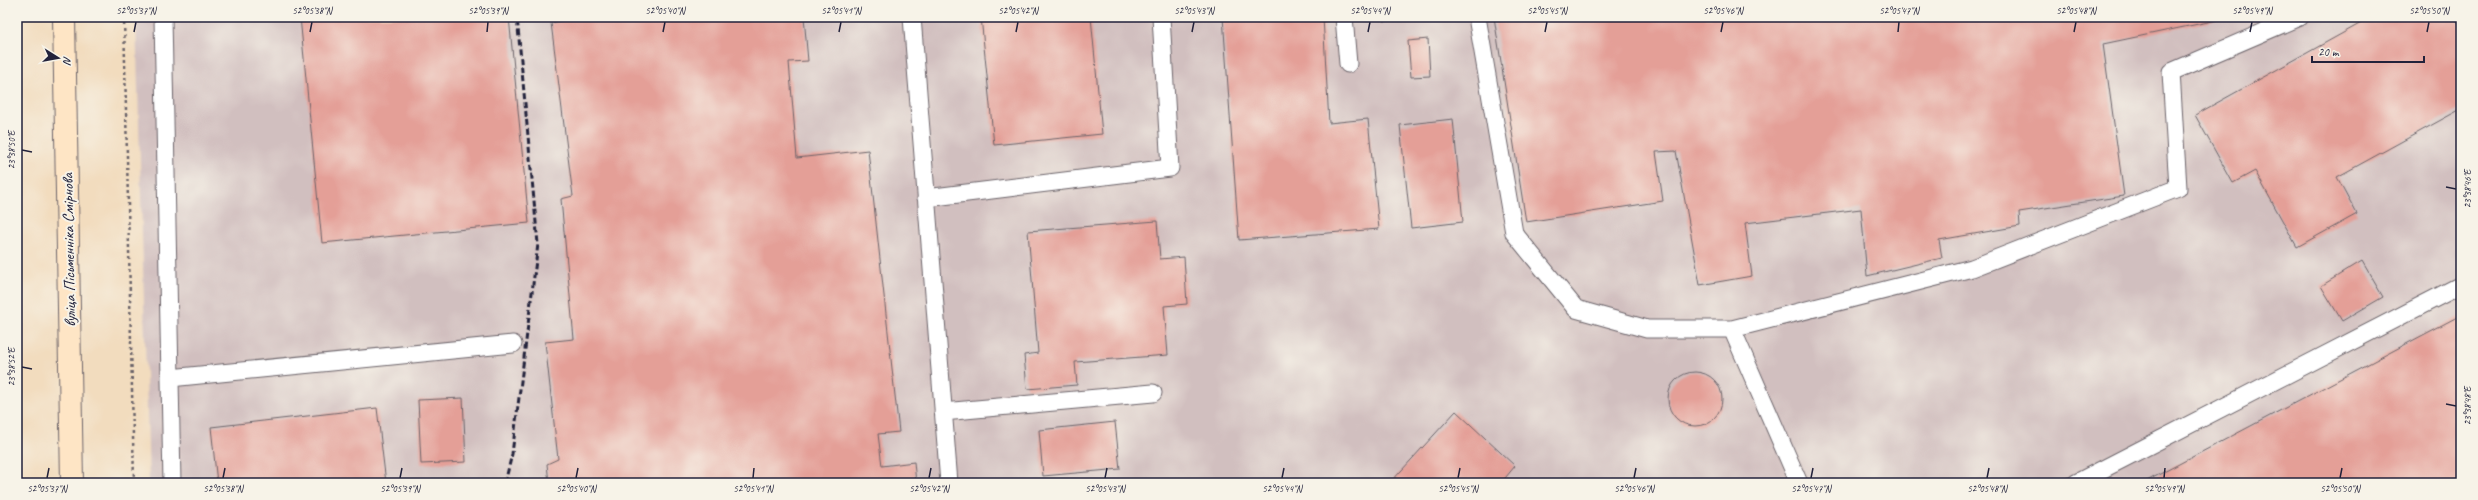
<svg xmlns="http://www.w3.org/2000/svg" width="2478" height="500" font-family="Caveat,sans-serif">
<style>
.industrial{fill:#d1bfbf}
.building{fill:#e49f97}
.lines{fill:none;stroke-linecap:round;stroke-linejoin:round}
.service-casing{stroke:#6b6369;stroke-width:19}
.secondary-casing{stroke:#6b6369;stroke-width:24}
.path{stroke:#6b6369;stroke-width:2.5;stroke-dasharray:3 3;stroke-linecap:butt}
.service{stroke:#fff;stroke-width:17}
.secondary{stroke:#fee5c5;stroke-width:22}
.rail{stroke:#22223b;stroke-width:3;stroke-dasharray:6 3;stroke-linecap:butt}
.ticks{fill:none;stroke:#22223b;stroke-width:1.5}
.labels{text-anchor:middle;stroke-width:4;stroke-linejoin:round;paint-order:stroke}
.street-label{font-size:16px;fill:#22223b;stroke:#f7f3e8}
.neatline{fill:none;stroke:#22223b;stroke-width:1.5}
.ticks-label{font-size:10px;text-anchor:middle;fill:#22223b}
</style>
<rect width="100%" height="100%" fill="#f7f3e8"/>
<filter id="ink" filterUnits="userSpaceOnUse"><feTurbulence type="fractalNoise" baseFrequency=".025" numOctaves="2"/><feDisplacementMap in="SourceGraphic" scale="8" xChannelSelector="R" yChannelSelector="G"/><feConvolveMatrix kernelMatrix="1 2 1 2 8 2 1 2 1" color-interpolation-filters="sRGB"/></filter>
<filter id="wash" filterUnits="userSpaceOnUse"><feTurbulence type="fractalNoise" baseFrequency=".012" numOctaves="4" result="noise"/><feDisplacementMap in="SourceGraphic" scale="16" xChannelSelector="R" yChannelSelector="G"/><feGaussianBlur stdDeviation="0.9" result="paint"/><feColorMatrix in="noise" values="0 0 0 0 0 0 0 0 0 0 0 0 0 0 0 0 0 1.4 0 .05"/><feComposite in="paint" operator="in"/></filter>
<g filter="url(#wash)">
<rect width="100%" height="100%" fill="#f2dcbe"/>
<!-- industrial -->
<path class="industrial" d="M136,17H2461V483H149Z"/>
<g id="blocks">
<!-- building -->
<path class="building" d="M300,17H509L529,223L322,243Z
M566,17H804L808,61L789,62L797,158L868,150L899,432L878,434L882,466L914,462L916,483H549L547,464L558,459L545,342L574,339L561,199L573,196L551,23L566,20Z
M981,17H1091L1102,134L994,145Z
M1223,17H1323L1329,123L1368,119L1379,229L1239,240Z
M1383,17H1416V18L1384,21Z
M1494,17H2227V18L2103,44L2124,196L2019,212L2020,226L1939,240L1942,258L1867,276L1861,209L1745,223L1752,276L1700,285L1676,151L1656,152L1663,201L1526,222Z
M2372,17H2455L2461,28V109L2337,177L2357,214L2297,247L2255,171L2233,183L2195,115Z
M1428,39L1430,76L1411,77L1408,41Z
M1453,119L1463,222L1411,228L1400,125Z
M1157,221L1160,259L1184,257L1187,304L1164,306L1168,355L1075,362L1077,385L1027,389L1024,355L1038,353L1028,231Z
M2362,261L2383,297L2342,321L2321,286Z
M2461,315V483H2143Z
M1668 399a27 27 0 1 1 54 0a27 27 0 1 1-54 0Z
M463,398L466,462L421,464L418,400Z
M377,408L386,483H217L211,427Z
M1456,411L1515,466L1501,483H1390Z
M1115,422L1120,469L1043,476L1039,430Z"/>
</g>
</g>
<g filter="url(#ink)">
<use href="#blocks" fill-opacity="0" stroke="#6b6369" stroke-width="1"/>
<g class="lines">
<!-- service casing -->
<g class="service-casing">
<path id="service" d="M163,17L172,483
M912,17L949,483
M1344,17L1348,64
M1477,17L1514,233L1576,309L1647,329H1732L1972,268L2178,188L2171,72L2299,17
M926,198L1170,168L1161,17
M1732,329L1799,483
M170,378L513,344
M943,412L1153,393
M2076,483L2461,285"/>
</g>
<!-- secondary casing -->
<g class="secondary-casing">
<path id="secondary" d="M64,17L72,483"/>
</g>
<!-- path -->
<path class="path" d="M124,17L134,483"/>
<!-- service -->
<use href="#service" class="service"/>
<!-- secondary -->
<use href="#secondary" class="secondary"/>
<!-- rail -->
<path class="rail" d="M505,483L512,454L538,244L517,17"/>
</g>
</g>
<!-- ticks -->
<path class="ticks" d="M134,32L136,22M310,32L312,22M487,32L488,22M663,32L665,22M839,32L841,22M1016,32L1018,22M1192,32L1194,22M1368,32L1370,22M1545,32L1547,22M1721,32L1723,22M1898,32L1899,22M2074,32L2076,22M2250,32L2252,22M2427,32L2429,22M22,150L32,152M2446,187L2456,189M22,367L32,369M2446,404L2456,406M47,478L49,468M223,478L225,468M400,478L402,468M576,478L578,468M753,478L754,468M929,478L931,468M1105,478L1107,468M1282,478L1284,468M1458,478L1460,468M1634,478L1636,468M1811,478L1813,468M1987,478L1989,468M2164,478L2165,468M2340,478L2342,468"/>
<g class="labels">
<!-- street labels -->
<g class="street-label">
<text transform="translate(68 250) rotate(-91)" y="6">вуліца Пісьменніка Смірнова</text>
</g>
</g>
<!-- margin -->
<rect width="2478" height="500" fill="none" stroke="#f7f3e8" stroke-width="44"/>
<!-- north arrow -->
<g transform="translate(58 58) rotate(101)" stroke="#f7f3e8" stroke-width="3" paint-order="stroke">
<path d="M0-3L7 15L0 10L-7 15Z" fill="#22223b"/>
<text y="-6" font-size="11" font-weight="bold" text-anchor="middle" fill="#22223b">N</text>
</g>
<!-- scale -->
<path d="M2312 56v6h112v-6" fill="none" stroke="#22223b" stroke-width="2"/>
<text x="2318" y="56" font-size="12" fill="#22223b" stroke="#f7f3e8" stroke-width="3" paint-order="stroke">20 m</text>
<rect x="22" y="22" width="2434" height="456" class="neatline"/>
<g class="ticks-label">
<text x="136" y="14">52°05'37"N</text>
<text x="312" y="14">52°05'38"N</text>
<text x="488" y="14">52°05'39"N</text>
<text x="665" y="14">52°05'40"N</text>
<text x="841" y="14">52°05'41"N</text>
<text x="1018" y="14">52°05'42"N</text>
<text x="1194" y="14">52°05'43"N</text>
<text x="1370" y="14">52°05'44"N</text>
<text x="1547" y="14">52°05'45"N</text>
<text x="1723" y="14">52°05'46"N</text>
<text x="1899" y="14">52°05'47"N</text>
<text x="2076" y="14">52°05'48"N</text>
<text x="2252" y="14">52°05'49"N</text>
<text x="2429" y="14">52°05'50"N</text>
<text transform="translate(11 150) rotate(-90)" y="4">23°38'50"E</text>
<text transform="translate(2467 189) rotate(-90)" y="4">23°38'46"E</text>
<text transform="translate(11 367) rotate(-90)" y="4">23°38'52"E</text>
<text transform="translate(2467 406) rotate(-90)" y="4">23°38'48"E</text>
<text x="47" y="492">52°05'37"N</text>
<text x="223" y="492">52°05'38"N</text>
<text x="400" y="492">52°05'39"N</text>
<text x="576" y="492">52°05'40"N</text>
<text x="753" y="492">52°05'41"N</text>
<text x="929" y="492">52°05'42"N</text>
<text x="1105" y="492">52°05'43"N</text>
<text x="1282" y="492">52°05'44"N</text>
<text x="1458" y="492">52°05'45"N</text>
<text x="1634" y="492">52°05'46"N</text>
<text x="1811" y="492">52°05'47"N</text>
<text x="1987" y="492">52°05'48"N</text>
<text x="2164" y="492">52°05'49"N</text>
<text x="2340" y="492">52°05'50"N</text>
</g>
</svg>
